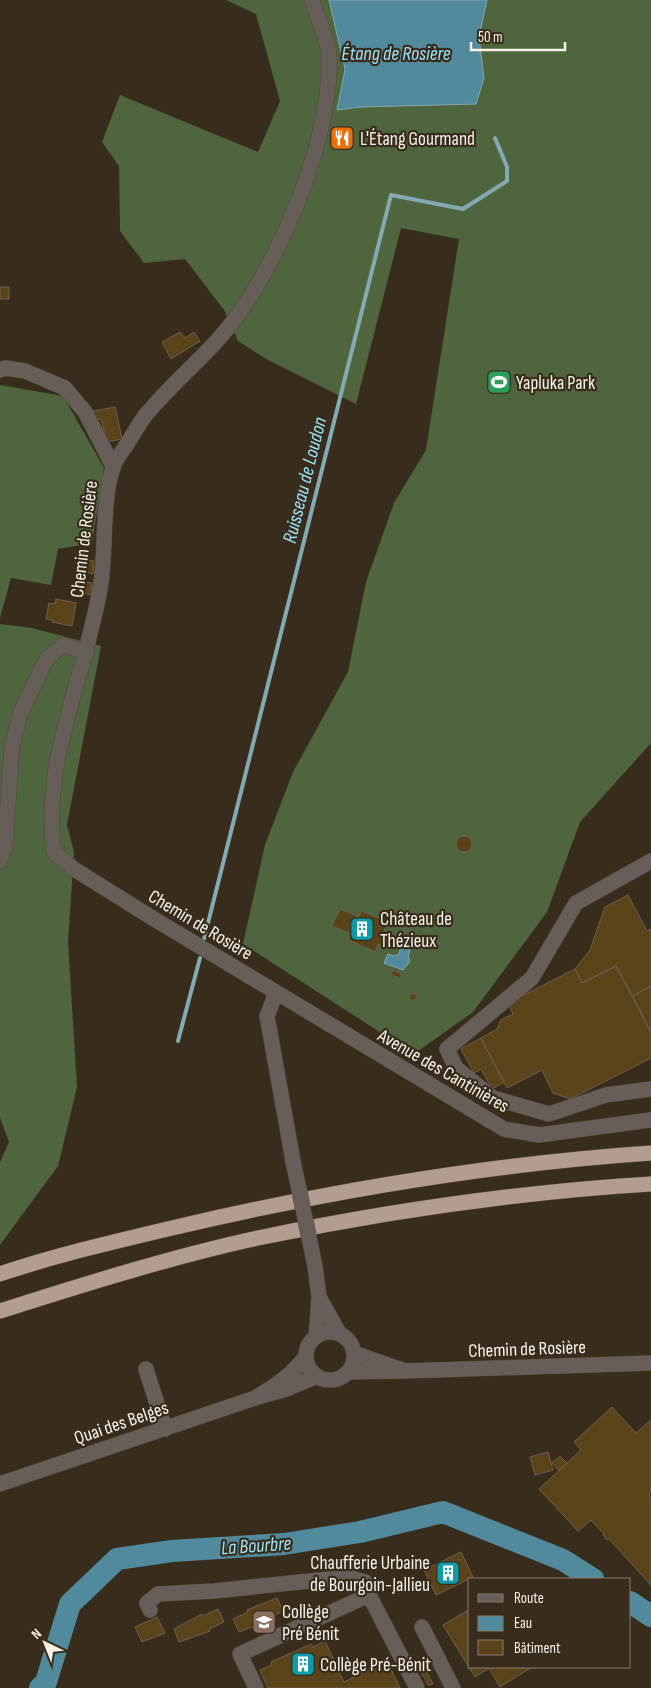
<svg xmlns="http://www.w3.org/2000/svg" width="651" height="1688" font-family="'Sofia Sans Condensed',sans-serif">
<style>
.forest{fill:#4f653e}
.water{fill:#518a9c;stroke:#83a9b2}
.lines{fill:none;stroke-linecap:round;stroke-linejoin:round}
.stream{stroke:#83a9b2;stroke-width:4}
.river{stroke:#518a9c;stroke-width:22}
.building{fill:#5a4219;stroke:#6d6150}
.minor-casing{stroke:#534839;stroke-width:16}
.highway-casing{stroke:#534839;stroke-width:16}
.minor{stroke:#675e59;stroke-width:15}
.highway{stroke:#b39d91;stroke-width:15}
.minor-bridge-casing{stroke:#534839;stroke-width:16;stroke-linecap:butt}
.minor-bridge{stroke:#675e59;stroke-width:15}
.labels{text-anchor:middle;stroke-width:4.5;stroke-linejoin:round;paint-order:stroke}
.poi-label{font-size:19px;fill:#f8f1e7;stroke:#382d1d;text-anchor:start}
.street-label{font-size:19px;fill:#f8f1e7;stroke:#382d1d}
.water-label{font-size:20px;font-style:italic;fill:#9ae1f7;stroke:#382d1d}
</style>
<rect width="100%" height="100%" fill="#382d1d"/>
<!-- forest -->
<path class="forest" d="M226,0H651V743L580,822L547,912L473,1012L414,1054L243,944L265,845L293,772L348,672L366,582L394,503L426,450L459,239L401,228L356,404L268,360L238,341L224,310L185,259L144,263L120,231L119,166L102,142L120,95L258,152L280,101L256,14Z
M0,385L63,396L104,468L92,543L58,549L51,585L11,578L0,618Z
M0,624L32,628L101,646L67,825L74,852L68,942L77,1087L58,1166L0,1245V1162L9,1142L0,1118Z"/>
<!-- water -->
<path class="water" d="M329,0H487L479,37L484,78L476,104L361,107L337,110L345,69Z
M401,947L410,950L408,956L410,961L403,970L384,963L388,954L394,956L399,954Z"/>
<g class="lines">
<!-- stream -->
<path class="stream" d="M204,939L391,195L463,209L507,181V167L495,138
M178,1041L200,958"/>
<!-- river -->
<path class="river" d="M630,1602L651,1616
M40,1688L46,1682L70,1604L117,1559L172,1551L284,1544L360,1532L443,1512L563,1560L593,1579"/>
</g>
<!-- building -->
<path class="building" d="M0,287H9V299H0Z
M180,332L185,338L194,332L200,341L171,359L162,342Z
M115,407L122,439L107,442L101,419L96,421L93,411Z
M84,560L94,561L93,574L83,571Z
M80,581L92,583L91,595L78,592Z
M56,599L76,603L72,626L52,622V620L46,619L49,603L55,604Z
M456 844a8 8 0 1 1 16 0a8 8 0 1 1-16 0Z
M628,895L647,931L651,929V986L633,996L616,966L582,983L575,969L590,950L605,907Z
M340,909L359,917L361,911L379,918L381,921L388,922L384,931L397,937L391,950L378,944L375,952L349,940V933L332,926Z
M379 917a4 4 0 1 1 8 0a4 4 0 1 1-8 0Z
M616,966L651,1033V1058L570,1099L553,1093L542,1070L507,1088L481,1038L497,1029L501,1020L513,1014L508,1003L575,969L582,983Z
M393,970L402,974L400,978L391,975Z
M651,986V1033L633,996Z
M409.5 997a3.5 3.5 0 1 1 7 0a3.5 3.5 0 1 1-7 0Z
M481,1038L504,1082L492,1089L481,1069L474,1073L461,1049Z
M612,1407L636,1433L651,1420V1491L649,1493L651,1500V1585L609,1539L607,1540L603,1535L604,1534L591,1520L578,1531L539,1489L581,1450L574,1442Z
M548,1452L553,1470L535,1475L530,1457Z
M560,1456L567,1463L559,1471L552,1463Z
M461,1552L473,1577L436,1595L424,1570Z
M277,1598L283,1611L269,1618L270,1620L239,1632L233,1619L248,1612L247,1610Z
M218,1609L224,1622L209,1629L210,1631L179,1642L174,1629L202,1614L203,1616Z
M470,1609V1667H532L500,1687L489,1668L475,1677L443,1625Z
M157,1617L165,1633L142,1642L135,1627Z
M325,1641L344,1682L387,1661L400,1688H268L260,1670L272,1665L271,1662L311,1644L313,1647Z
M426,1671L433,1684L428,1685L422,1673Z"/>
<g class="lines">
<!-- minor casing -->
<g class="minor-casing">
<path id="minor" d="M312,0C317,18 329,39 329,58C332,141 276,273 222,335C198,363 168,387 145,416C138,425 133,435 127,444C123,451 115,459 113,468C102,498 106,549 101,583C87,674 41,758 54,852L74,869L154,919L504,1129L539,1135L651,1120
M0,370L5,368L25,371L65,388L85,412L113,466
M0,861L5,847L12,746L20,714L47,658L63,645L87,652
M651,861L576,903L532,978L447,1049L456,1068L493,1098L549,1114L606,1095L651,1089
M276,993L267,1016L293,1161
M315,1266L319,1297
M306 1356a24 24 0 1 1 48 0a24 24 0 1 1-48 0Z
M316,1337L319,1297L339,1333
M306,1356C292,1375 275,1386 255,1398L286,1389L317,1376
M146,1369L165,1429
M405,1371L651,1363
M348,1372L405,1371L354,1353
M0,1484L255,1398
M150,1610L147,1603L158,1594L214,1591L348,1577L365,1582L369,1595
M422,1627L453,1688
M256,1688L240,1654L369,1595L417,1688"/>
</g>
<!-- highway casing -->
<g class="highway-casing">
<path id="highway" d="M0,1274C56,1255 114,1242 172,1228C329,1191 490,1164 651,1153
M0,1311C85,1284 171,1257 258,1238C388,1211 519,1192 651,1184"/>
</g>
<!-- minor -->
<use href="#minor" class="minor"/>
<!-- highway -->
<use href="#highway" class="highway"/>
<!-- minor-bridge casing -->
<g class="minor-bridge-casing">
<path id="minor-bridge" d="M293,1161L315,1266"/>
</g>
<!-- minor-bridge -->
<use href="#minor-bridge" class="minor-bridge"/>
</g>
<!-- icons -->
<defs>
<g id="restaurant-square" transform="scale(1.25)"><rect x="-9" y="-9" width="18" height="18" rx="4" fill="#e8710a" stroke="#382d1d"/><path d="M-5-6h1v4h1v-4h1v4h1v-4h1v5L-1.5 .5V6h-2V.5L-5-1ZM5-6V6H3V1.5H1.5Q1.5-4 5-6Z" fill="#fff"/></g>
<g id="stadium-square" transform="scale(1.25)"><rect x="-9" y="-9" width="18" height="18" rx="4" fill="#2e9e5b" stroke="#382d1d"/><path d="M0-5a6.5 5 0 1 0 0 10a6.5 5 0 1 0 0-10ZM-3.5-1.8h7v3.6h-7Z" fill="#fff"/></g>
<g id="building-square" transform="scale(1.25)"><rect x="-9" y="-9" width="18" height="18" rx="4" fill="#0f9aa8" stroke="#382d1d"/><path d="M-4-6H4V6H1V3H-1V6H-4ZM-2.5-4.3h1.7v1.8h-1.7ZM.8-4.3h1.7v1.8H.8ZM-2.5-1h1.7V.8h-1.7ZM.8-1h1.7V.8H.8Z" fill="#fff"/></g>
<g id="school-square" transform="scale(1.25)"><rect x="-9" y="-9" width="18" height="18" rx="4" fill="#8d6e63" stroke="#382d1d"/><path d="M0-5L7-2L0 1L-7-2ZM-4 1L0 2.5L4 1V4Q0 6-4 4Z" fill="#fff"/></g>
</defs>
<g fill-rule="evenodd">
<use href="#restaurant-square" x="342" y="138"/>
<use href="#stadium-square" x="499" y="382"/>
<use href="#building-square" x="362" y="929"/>
<use href="#building-square" x="448" y="1573"/>
<use href="#school-square" x="264" y="1622"/>
<use href="#building-square" x="303" y="1664"/>
</g>
<g class="labels">
<!-- poi labels -->
<g class="poi-label">
<text x="360" y="145">L'Étang Gourmand</text>
<text x="516" y="389">Yapluka Park</text>
<text x="380" y="925">Château de<tspan x="380" dy="22">Thézieux</tspan></text>
<text x="430" y="1569" text-anchor="end">Chaufferie Urbaine<tspan x="430" dy="22">de Bourgoin-Jallieu</tspan></text>
<text x="282" y="1618">Collège<tspan x="282" dy="22">Pré Bénit</tspan></text>
<text x="320" y="1671">Collège Pré-Bénit</text>
</g>
<!-- street labels -->
<g class="street-label">
<text transform="translate(83 539) rotate(-83)" y="7">Chemin de Rosière</text>
<text transform="translate(201 924) rotate(31)" y="7">Chemin de Rosière</text>
<text transform="translate(444 1070) rotate(30)" y="7">Avenue des Cantinières</text>
<text transform="translate(527 1348) rotate(-2)" y="7">Chemin de Rosière</text>
<text transform="translate(121 1422) rotate(-19)" y="7">Quai des Belges</text>
</g>
<!-- water labels -->
<g class="water-label">
<text x="396" y="60">Étang de Rosière</text>
<text transform="translate(304 480) rotate(-76)" y="7">Ruisseau de Loudon</text>
<text transform="translate(256 1545) rotate(-4)" y="7">La Bourbre</text>
</g>
</g>
<!-- legend -->
<rect x="468" y="1578" width="162" height="90" fill="#382d1d" stroke="#857b6e"/>
<rect x="478" y="1594" width="25" height="8" fill="#675e59" stroke="#857b6e"/>
<text x="514" y="1603" font-size="15" fill="#f8f1e7">Route</text>
<rect x="478" y="1616" width="25" height="15" fill="#518a9c" stroke="#857b6e"/>
<text x="514" y="1628" font-size="15" fill="#f8f1e7">Eau</text>
<rect x="478" y="1640" width="25" height="15" fill="#5a4219" stroke="#857b6e"/>
<text x="514" y="1653" font-size="15" fill="#f8f1e7">Bâtiment</text>
<!-- north arrow -->
<g transform="translate(45 1643) rotate(317)" stroke="#382d1d" stroke-width="4" paint-order="stroke">
<path d="M0-4L9 19L0 12L-9 19Z" fill="#f8f1e7"/>
<text y="-8" font-size="14" font-weight="bold" text-anchor="middle" fill="#f8f1e7">N</text>
</g>
<!-- scale -->
<path d="M471 42v8h94v-8" fill="none" stroke="#f8f1e7" stroke-width="2.5"/>
<text x="478" y="42" font-size="15" fill="#f8f1e7" stroke="#382d1d" stroke-width="4" paint-order="stroke">50 m</text>
</svg>
